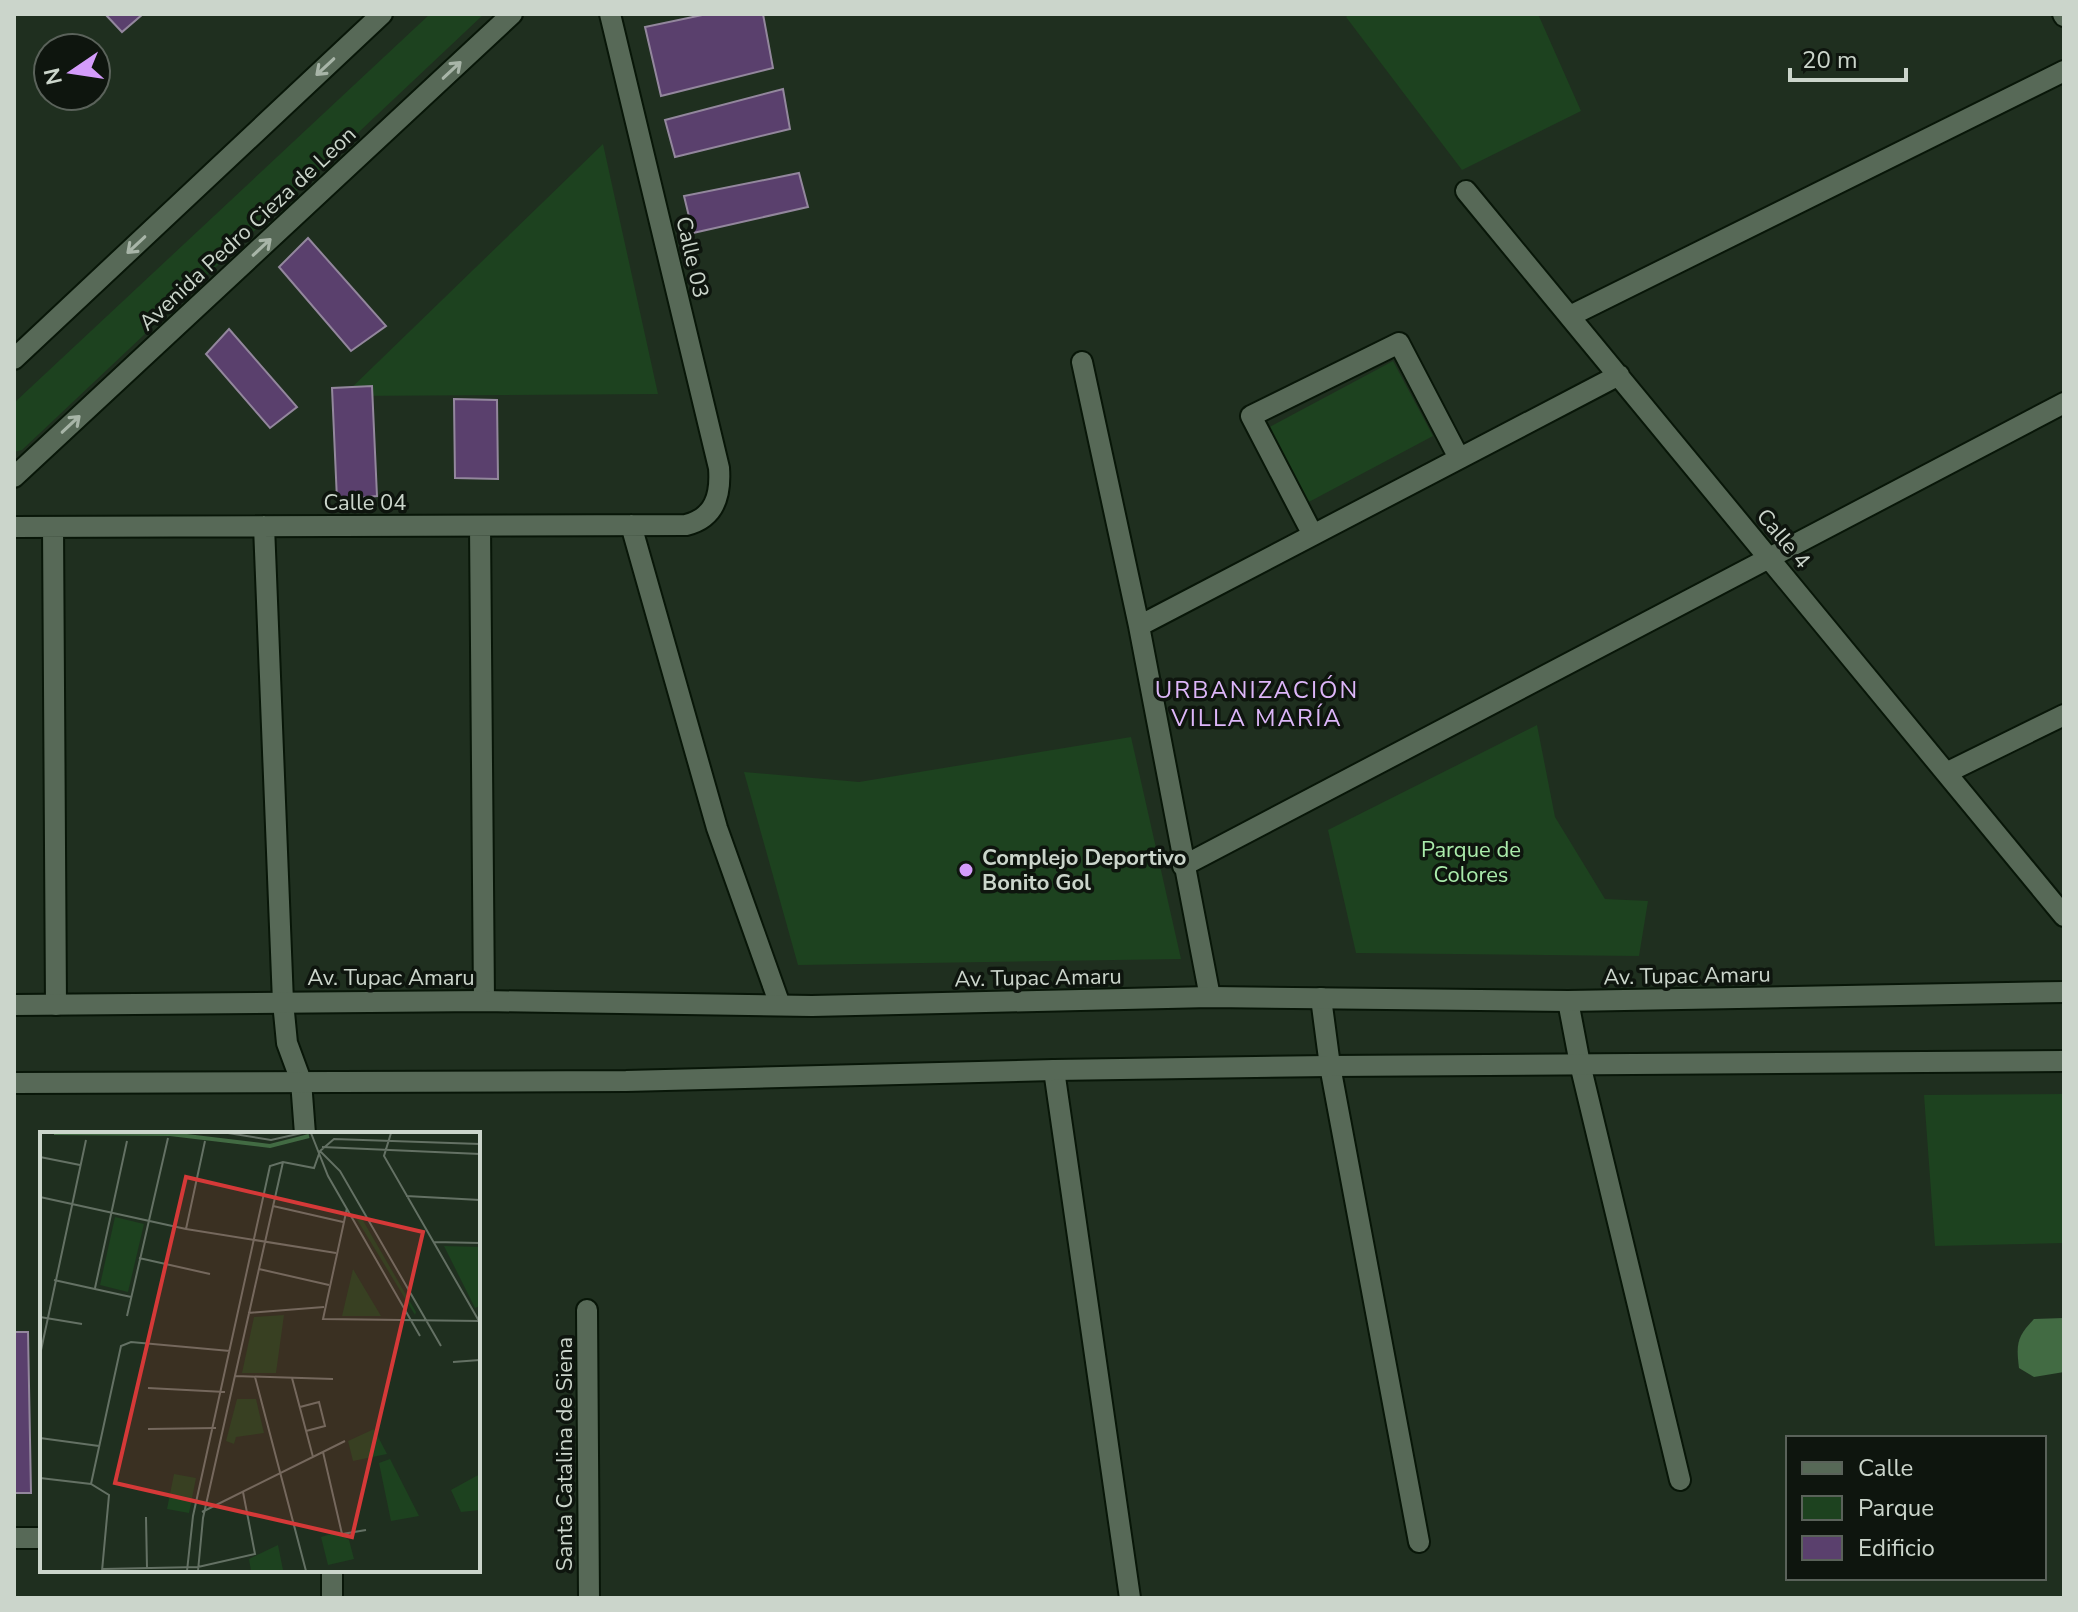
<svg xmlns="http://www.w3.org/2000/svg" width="2078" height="1612" font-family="'Nunito Sans',sans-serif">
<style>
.green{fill:#1d421f}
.water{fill:#426b43}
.building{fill:#5a406d;stroke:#93879d;stroke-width:2}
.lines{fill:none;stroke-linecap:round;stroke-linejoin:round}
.minor-casing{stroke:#081608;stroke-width:24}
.tertiary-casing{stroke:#081608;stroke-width:24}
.minor{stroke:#576957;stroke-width:20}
.tertiary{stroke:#576957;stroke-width:20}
.oneway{stroke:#a8b5a8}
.poi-dot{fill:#d49cfb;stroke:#0e150e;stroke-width:3}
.labels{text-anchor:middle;stroke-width:7;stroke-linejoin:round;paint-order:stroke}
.street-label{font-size:22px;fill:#cbd5cb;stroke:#0e150e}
.park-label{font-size:22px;fill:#aaebab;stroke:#0e150e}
.poi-label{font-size:22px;font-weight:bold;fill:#cbd5cb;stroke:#0e150e;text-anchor:start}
.neighbourhood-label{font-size:24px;letter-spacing:2px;fill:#ddb6f9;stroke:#0e150e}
.inset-river{fill:none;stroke:#426b43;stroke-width:4}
.inset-road{fill:none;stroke:#647164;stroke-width:2}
.view{fill:#d53938;fill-opacity:0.15;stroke:#d53938;stroke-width:4}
.inset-edge{fill:none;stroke:#cbd5cb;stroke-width:4}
</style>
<rect width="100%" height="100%" fill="#1f2f1f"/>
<!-- green -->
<path class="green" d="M430,14H484L22,450L14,452V403Z
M1349,14H1538L1581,111L1462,170L1346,17Z
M603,144L658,394L343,396Z
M1393,361L1433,436L1305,504L1266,429Z
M1537,725L1555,817L1605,899L1648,901L1639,956L1356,953L1328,830Z
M1131,737L1181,959L798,965L744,772L859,782Z
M2064,1094V1243L1935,1246L1924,1095Z"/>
<!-- water -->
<path class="water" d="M2064,1318V1372L2034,1377L2019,1368C2016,1343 2017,1337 2034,1319Z"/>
<!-- building -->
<path class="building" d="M105,14H143L122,32Z
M707,14H763L773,68L661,96L645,27Z
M783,89L790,129L675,157L665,120Z
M799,173L808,207L693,233L684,196Z
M308,238L386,326L351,351L279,267Z
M229,329L297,407L270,428L206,354Z
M372,386L377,496L337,500L332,388Z
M454,399L497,400L498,479L455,478Z
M14,1332H28L31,1493H14Z"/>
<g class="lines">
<!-- minor casing -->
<g class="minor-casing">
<path id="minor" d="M2063,14L2064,16
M1466,191L2064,916
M1570,316L2064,71
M1082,362L1139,626L1210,997
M631,525L717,828L780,1005
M264,526L283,1002L287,1043L301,1081L305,1134
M480,526L484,1001
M14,527L686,525C715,518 721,495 719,468L610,14
M53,527L56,1005
M1313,535L1251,416L1399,343L1459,458
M1139,626L1619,375
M1946,773L2064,715
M1183,866L2064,403
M1321,998L1330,1066L1419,1542
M1568,1001L1580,1064L1680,1480
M1054,1070L1130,1598
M587,1310L589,1598
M14,1538H42
M332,1598V1570"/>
</g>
<!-- tertiary casing -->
<g class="tertiary-casing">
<path id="tertiary" d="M14,359L382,14
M14,477L512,14
M14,1005L484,1001L812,1006L1210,997L1568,1001L2064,992
M14,1083L626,1081L1054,1070L1330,1066L2064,1061"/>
</g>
<!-- minor -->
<use href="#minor" class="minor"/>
<!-- tertiary -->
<use href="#tertiary" class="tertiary"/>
</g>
<!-- one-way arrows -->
<defs><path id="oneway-shaft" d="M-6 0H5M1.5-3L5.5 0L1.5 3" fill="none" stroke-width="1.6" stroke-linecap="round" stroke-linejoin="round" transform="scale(2)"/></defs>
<g class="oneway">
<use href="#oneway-shaft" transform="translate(325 67) rotate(137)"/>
<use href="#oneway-shaft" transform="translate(452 70) rotate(-43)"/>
<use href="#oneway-shaft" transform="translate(136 245) rotate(137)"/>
<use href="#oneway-shaft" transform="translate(262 247) rotate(-43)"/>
<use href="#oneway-shaft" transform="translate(71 424) rotate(-43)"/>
</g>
<!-- markers -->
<circle class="poi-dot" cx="966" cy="870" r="8"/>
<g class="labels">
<!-- street labels -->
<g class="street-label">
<text transform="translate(247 228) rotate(-43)" y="8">Avenida Pedro Cieza de Leon</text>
<text transform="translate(693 257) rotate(77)" y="8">Calle 03</text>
<text x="365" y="510">Calle 04</text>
<text transform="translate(1784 538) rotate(50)" y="8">Calle 4</text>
<text transform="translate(1687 975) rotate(-1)" y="8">Av. Tupac Amaru</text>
<text x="391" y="985">Av. Tupac Amaru</text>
<text transform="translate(1038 977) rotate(-1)" y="8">Av. Tupac Amaru</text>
<text transform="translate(564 1454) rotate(-90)" y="8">Santa Catalina de Siena</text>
</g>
<!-- park labels -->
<g class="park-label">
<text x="1471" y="857">Parque de<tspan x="1471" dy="25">Colores</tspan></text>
</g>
<!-- poi labels -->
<g class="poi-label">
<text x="982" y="865">Complejo Deportivo<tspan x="982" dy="25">Bonito Gol</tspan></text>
</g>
<!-- neighbourhood labels -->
<g class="neighbourhood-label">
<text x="1257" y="698">URBANIZACIÓN<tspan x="1257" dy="28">VILLA MARÍA</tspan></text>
</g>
</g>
<!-- overview -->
<g transform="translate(40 1132)">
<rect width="440" height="440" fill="#1f2f1f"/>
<path d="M75,85L104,92L88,160L60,153ZM321,85L376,180L375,183L316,86ZM404,114L440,115V174L435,176ZM313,137L341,184H302ZM244,183L236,241H202L214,185ZM197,267H216L224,301L196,305L194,312L186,309ZM334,297L347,322L313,329L308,309ZM350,327L379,384L351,389L339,331ZM134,342L156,346L149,381L127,377ZM440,342V378L421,380L411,358ZM298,400L309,408L314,427L288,433L281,405ZM238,413L243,438L211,439L209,427Z" fill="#1d421f"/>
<path class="inset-river" d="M14,1L130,2L230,14L269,4"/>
<path class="inset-road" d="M188,1L231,8L262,1M271,1L288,44L380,204M351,1L344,24L439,189M282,15L440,22M280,19L300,39L401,214M0,25L40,33M366,64L440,68M0,65L146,97L296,121M233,74L303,90M307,76L283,187L440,189M146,97L165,9M394,110L440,111M99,126L170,142M219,137L289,153M14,148L91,165M55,156L87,9M208,181L284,175M87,184L128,6M0,185L42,192M0,223L46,8M413,230L440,228M195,244L293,247M215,245L266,439M252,246L273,325M108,256L185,260M260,275L279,270L285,294L266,299M108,297L176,296M0,306L59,314M283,320L302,402L326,398M0,346L51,352L69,363L62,439M51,352L81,214L91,210L190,219M162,380L305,309M106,385L107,436M63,437L158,435L215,422L203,360M147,439L153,384L230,34L243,30L274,36L280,19L294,7L440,12M158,439L163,386L243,30"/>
<path class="view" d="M146,45L383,100L312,405L75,351Z"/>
<rect width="440" height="440" class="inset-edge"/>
</g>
<!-- border -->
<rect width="2078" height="1612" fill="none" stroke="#cbd5cb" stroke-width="32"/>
<!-- legend -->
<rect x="1786" y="1436" width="260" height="144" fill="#0e150e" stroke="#5a625a" stroke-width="2"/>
<rect x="1802" y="1462" width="40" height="12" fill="#576957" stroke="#5a625a" stroke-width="2"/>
<text x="1858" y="1476" font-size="24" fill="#cbd5cb">Calle</text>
<rect x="1802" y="1496" width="40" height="24" fill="#1d421f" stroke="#5a625a" stroke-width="2"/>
<text x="1858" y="1516" font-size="24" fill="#cbd5cb">Parque</text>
<rect x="1802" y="1536" width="40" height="24" fill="#5a406d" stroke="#5a625a" stroke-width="2"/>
<text x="1858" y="1556" font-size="24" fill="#cbd5cb">Edificio</text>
<!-- north arrow -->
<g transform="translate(72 72) rotate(257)"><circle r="38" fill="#0e150e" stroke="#5a625a" stroke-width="2"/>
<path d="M0-6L14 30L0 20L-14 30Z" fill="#d49cfb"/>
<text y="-12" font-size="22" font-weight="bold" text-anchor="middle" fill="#cbd5cb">N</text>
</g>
<!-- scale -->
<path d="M1790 68v12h116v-12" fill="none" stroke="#cbd5cb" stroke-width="4"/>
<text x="1802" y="68" font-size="24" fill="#cbd5cb" stroke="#0e150e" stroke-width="6" paint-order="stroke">20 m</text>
</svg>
